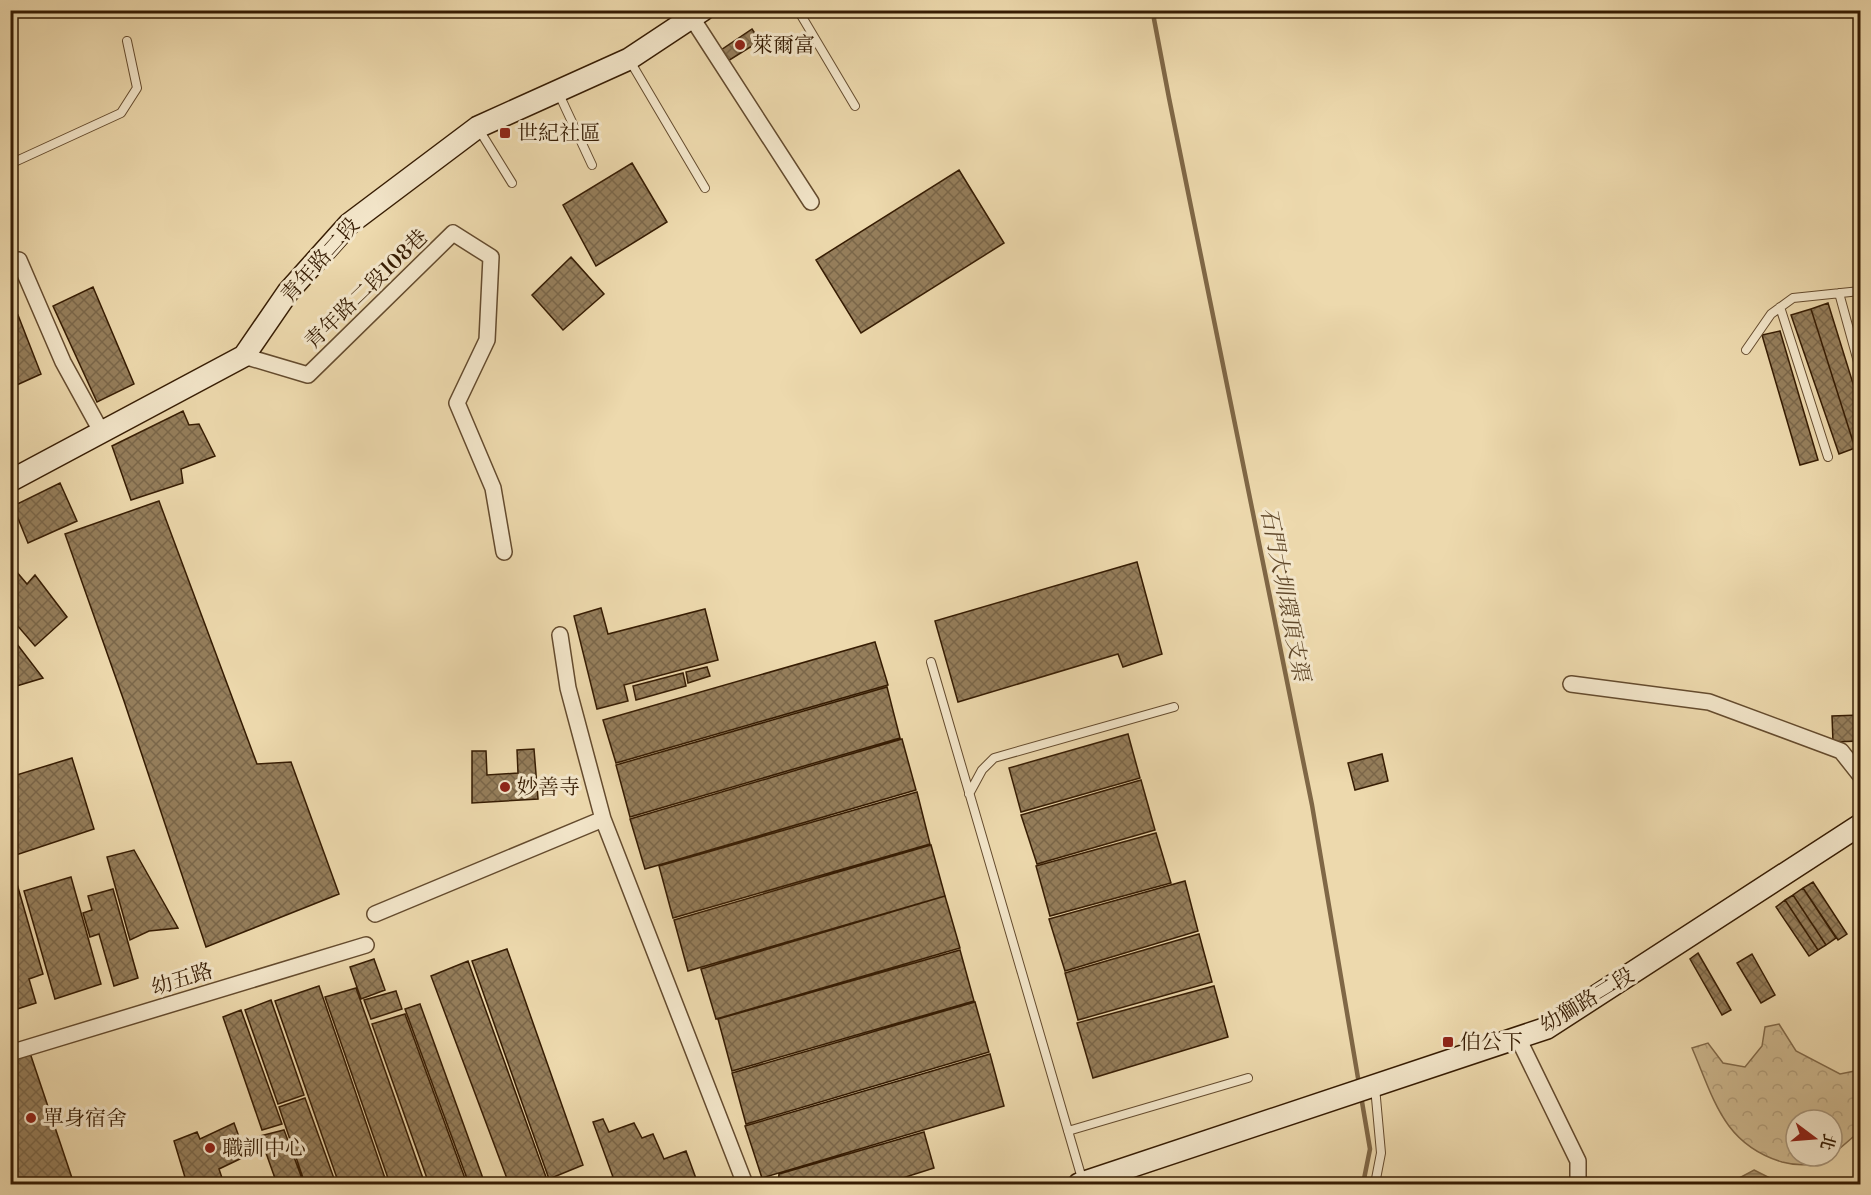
<svg xmlns="http://www.w3.org/2000/svg" width="1871" height="1195" font-family="'Libre Bodoni','Noto Serif TC',serif">
<style>
.forest{fill:url(#forest-crowns);stroke:#826a4a;stroke-width:1.5}
.water{fill:url(#water-rules);stroke:#7f6746;stroke-width:1.5}
.lines{fill:none;stroke-linecap:round;stroke-linejoin:round}
.stream{stroke:#7f6746;stroke-width:4.5}
.building{fill:url(#building-cross-hatch);stroke:#361c03;stroke-width:1.5}
.lane-casing{stroke:#644b2e;stroke-width:10}
.street-casing{stroke:#644b2e;stroke-width:18}
.secondary-casing{stroke:#361c03;stroke-width:24}
.lane{stroke:#f3e6ca;stroke-width:8}
.street{stroke:#f3e6ca;stroke-width:15}
.secondary{stroke:#f3e6ca;stroke-width:21}
.poi-dot{fill:#8f2418;stroke:#f3e6ca;stroke-width:2}
.labels{text-anchor:middle;stroke-width:6;stroke-linejoin:round;paint-order:stroke}
.poi-label{font-size:21px;fill:#361c03;stroke:#f3e6ca;text-anchor:start}
.street-label{font-size:21px;fill:#361c03;stroke:#f3e6ca}
.water-label{font-size:22px;font-style:italic;fill:#60482a;stroke:#f3e6ca}
</style>
<defs>
<pattern id="forest-crowns" width="20" height="18" patternUnits="userSpaceOnUse" patternTransform="scale(1.5)"><rect width="20" height="18" fill="#ceb990"/><path d="M2 6a3 3 0 1 1 6 0M12 15a3 3 0 1 1 6 0" fill="none" stroke="#b29e7b"/></pattern>
<pattern id="water-rules" width="6" height="5" patternUnits="userSpaceOnUse" patternTransform="scale(1.5)"><rect width="6" height="5" fill="#af9973"/><path d="M0 2.5h6" fill="none" stroke="#8f7c5c"/></pattern>
<pattern id="building-cross-hatch" width="8" height="8" patternUnits="userSpaceOnUse" patternTransform="scale(1.5)"><rect width="8" height="8" fill="#957e5b"/><path d="M0 0l8 8M0 8l8-8" fill="none" stroke="#7a6649"/></pattern>
</defs>
<rect width="100%" height="100%" fill="#edd9ad"/>
<filter id="stains"><feTurbulence type="fractalNoise" baseFrequency=".00333" numOctaves="4"/><feColorMatrix values="0 0 0 0 .2 0 0 0 0 .09 0 0 0 0 .02 0 0 0 .5 -.17"/></filter>
<radialGradient id="worn" r=".72"><stop offset=".6" stop-color="#630" stop-opacity="0"/><stop offset="1" stop-color="#630" stop-opacity=".3"/></radialGradient>
<!-- forest -->
<path class="forest" d="M1779,1024L1796,1051L1840,1074L1860,1070V1131L1832,1155V1120H1796V1156H1831C1817,1167 1797,1166 1782,1162C1723,1144 1714,1099 1692,1048L1708,1043L1723,1063L1745,1067L1762,1046L1765,1027Z"/>
<!-- water -->
<path class="water" d="M1754,1170L1782,1184H1728Z"/>
<g class="lines">
<!-- stream -->
<path class="stream" d="M1155,10L1154,19L1169,98L1312,805L1359,1084
M1361,1096L1370,1149L1363,1184"/>
</g>
<!-- building -->
<path class="building" d="M10,10L17,27L10,29Z
M752,29L760,41L728,61L721,50Z
M632,163L667,222L596,266L563,205Z
M959,170L1004,243L861,333L816,260Z
M571,257L604,294L563,330L532,295Z
M93,287L134,384L97,402L53,306Z
M1828,303L1860,406V447L1855,448L1811,309Z
M1860,306V328L1855,308Z
M1811,309L1855,448L1839,454L1791,315Z
M18,315L41,374L10,388V318Z
M1780,331L1818,460L1800,465L1762,335Z
M183,411L189,425L199,424L215,456L181,469L183,483L131,500L112,446Z
M60,483L77,521L28,543L13,506Z
M159,501L257,764L291,762L339,894L206,947L124,701L65,534Z
M1137,562L1162,654L1123,667L1118,654L958,702L935,621Z
M10,564L27,584L35,575L67,617L35,646L10,617Z
M601,608L608,634L705,609L718,660L624,685L628,701L597,709L574,616Z
M10,635L43,678L10,688Z
M875,642L888,685L616,763L603,720Z
M707,667L710,676L688,683L686,672Z
M683,673L686,686L636,700L633,686Z
M887,687L900,738L630,817L616,765Z
M1860,715V741L1833,742L1832,716Z
M1128,734L1140,778L1021,812L1009,768Z
M902,739L916,790L645,869L630,819Z
M534,749L538,799L472,803V751H486L487,775L518,773L517,750Z
M1382,754L1388,781L1355,790L1348,763Z
M72,758L94,829L10,857V777Z
M1141,780L1155,830L1037,864L1021,815Z
M917,792L930,844L673,918L659,866Z
M1156,833L1171,883L1050,916L1036,866Z
M931,845L945,896L688,971L674,920Z
M134,850L178,928L149,931L130,940L107,857Z
M71,877L101,984L55,999L24,891Z
M1185,881L1198,931L1065,971L1049,919Z
M1813,882L1847,934L1838,940L1803,888Z
M17,884L43,974L29,979L36,1003L14,1010L10,1003V886Z
M1803,888L1836,938L1826,945L1793,895Z
M113,889L138,978L114,986L99,934L90,937L83,913L92,910L88,896Z
M1793,895L1826,945L1818,950L1785,900Z
M945,896L960,948L716,1019L701,969Z
M1785,900L1818,950L1809,956L1776,907Z
M1199,934L1212,982L1078,1020L1065,973Z
M507,949L583,1165L549,1179L472,961Z
M960,950L974,1001L732,1071L718,1019Z
M1698,953L1731,1010L1722,1015L1690,959Z
M1752,954L1775,995L1761,1003L1737,963Z
M374,959L385,990L361,999L350,967Z
M468,961L546,1177L528,1184H509L431,976Z
M319,986L387,1184H339L275,1001Z
M1214,986L1228,1037L1093,1078L1077,1023Z
M356,988L425,1184H390L325,997Z
M396,991L402,1009L371,1019L364,1000Z
M271,1000L304,1095L278,1104L245,1010Z
M975,1002L989,1052L746,1124L732,1073Z
M420,1004L485,1184H469L405,1009Z
M241,1010L282,1124L262,1130L223,1017Z
M405,1014L467,1184H429L372,1024Z
M29,1050L74,1184H12L10,1180V1057Z
M990,1054L1004,1106L762,1178L745,1126Z
M305,1098L336,1184H305L279,1107Z
M603,1119L609,1132L634,1123L642,1138L653,1134L664,1159L686,1151L698,1184H596L613,1177L593,1122Z
M234,1123L246,1156L219,1169L224,1184H187L174,1141L197,1132L200,1139Z
M284,1130L304,1184H277L260,1136Z
M924,1132L934,1168L887,1183L871,1184H778L779,1174Z"/>
<g class="lines">
<!-- lane casing -->
<g class="lane-casing">
<path id="lane" d="M798,10L855,106
M630,61L705,188
M558,92L592,165
M478,128L512,183
M10,164L121,113L137,88L127,41
M1839,293L1860,369
M1780,307L1828,457
M1746,350L1771,314L1793,298L1860,291
M931,662L1083,1182
M969,794L982,770L994,758L1174,707
M1068,1131L1248,1078
M1375,1184L1381,1153L1375,1087"/>
</g>
<!-- street casing -->
<g class="street-casing">
<path id="street" d="M692,18L811,202
M19,260L63,362L102,433
M244,356L308,375L453,233L491,257L487,340L457,403L493,488L504,552
M560,635L568,688L603,819L745,1184
M1571,684L1709,702L1841,751L1860,775
M375,914L603,819
M1518,1038L1578,1161V1184
M10,1053L366,945"/>
</g>
<!-- secondary casing -->
<g class="secondary-casing">
<path id="secondary" d="M10,481L244,356L288,292L349,224L478,127L629,59L703,10
M1079,1184L1547,1028L1860,825"/>
</g>
<!-- lane -->
<use href="#lane" class="lane"/>
<!-- street -->
<use href="#street" class="street"/>
<!-- secondary -->
<use href="#secondary" class="secondary"/>
</g>
<!-- markers -->
<g class="poi-dot">
<circle cx="740" cy="45" r="6"/>
<rect x="499" y="127" width="12" height="12" rx="3"/>
<circle cx="505" cy="787" r="6"/>
<rect x="1442" y="1036" width="12" height="12" rx="3"/>
<circle cx="31" cy="1118" r="6"/>
<circle cx="210" cy="1148" r="6"/>
</g>
<g class="labels">
<!-- poi labels -->
<g class="poi-label">
<text x="752" y="52">萊爾富</text>
<text x="517" y="140">世紀社區</text>
<text x="517" y="794">妙善寺</text>
<text x="1460" y="1049">伯公下</text>
<text x="43" y="1125">單身宿舍</text>
<text x="222" y="1155">職訓中心</text>
</g>
<!-- street labels -->
<g class="street-label">
<text transform="translate(320 260) rotate(-48)" y="7">青年路二段</text>
<text transform="translate(366 289) rotate(-44)" y="7">青年路二段108巷</text>
<text transform="translate(182 979) rotate(-17)" y="7">幼五路</text>
<text transform="translate(1587 1000) rotate(-31)" y="7">幼獅路二段</text>
</g>
<!-- water labels -->
<g class="water-label">
<text transform="translate(1286 594) rotate(79)" y="8">石門大圳環頂支渠</text>
</g>
</g>
<!-- margin -->
<rect width="1871" height="1195" fill="none" stroke="#edd9ad" stroke-width="36"/>
<rect x="12" y="12" width="1847" height="1171" fill="none" stroke="#361c03" stroke-width="3"/>
<rect x="18" y="18" width="1835" height="1159" fill="none" stroke="#361c03" stroke-width="1.5"/>
<!-- north arrow -->
<g transform="translate(1814 1138) rotate(106)"><circle r="28" fill="#f3e6ca" stroke="#a7957a" stroke-width="1.5"/>
<path d="M0-4.5L10 22L0 15L-10 22Z" fill="#8f2418"/>
<text y="-9" font-size="16" font-weight="bold" text-anchor="middle" fill="#361c03">北</text>
</g>
<rect width="100%" height="100%" filter="url(#stains)"/>
<rect width="100%" height="100%" fill="url(#worn)"/>
</svg>
